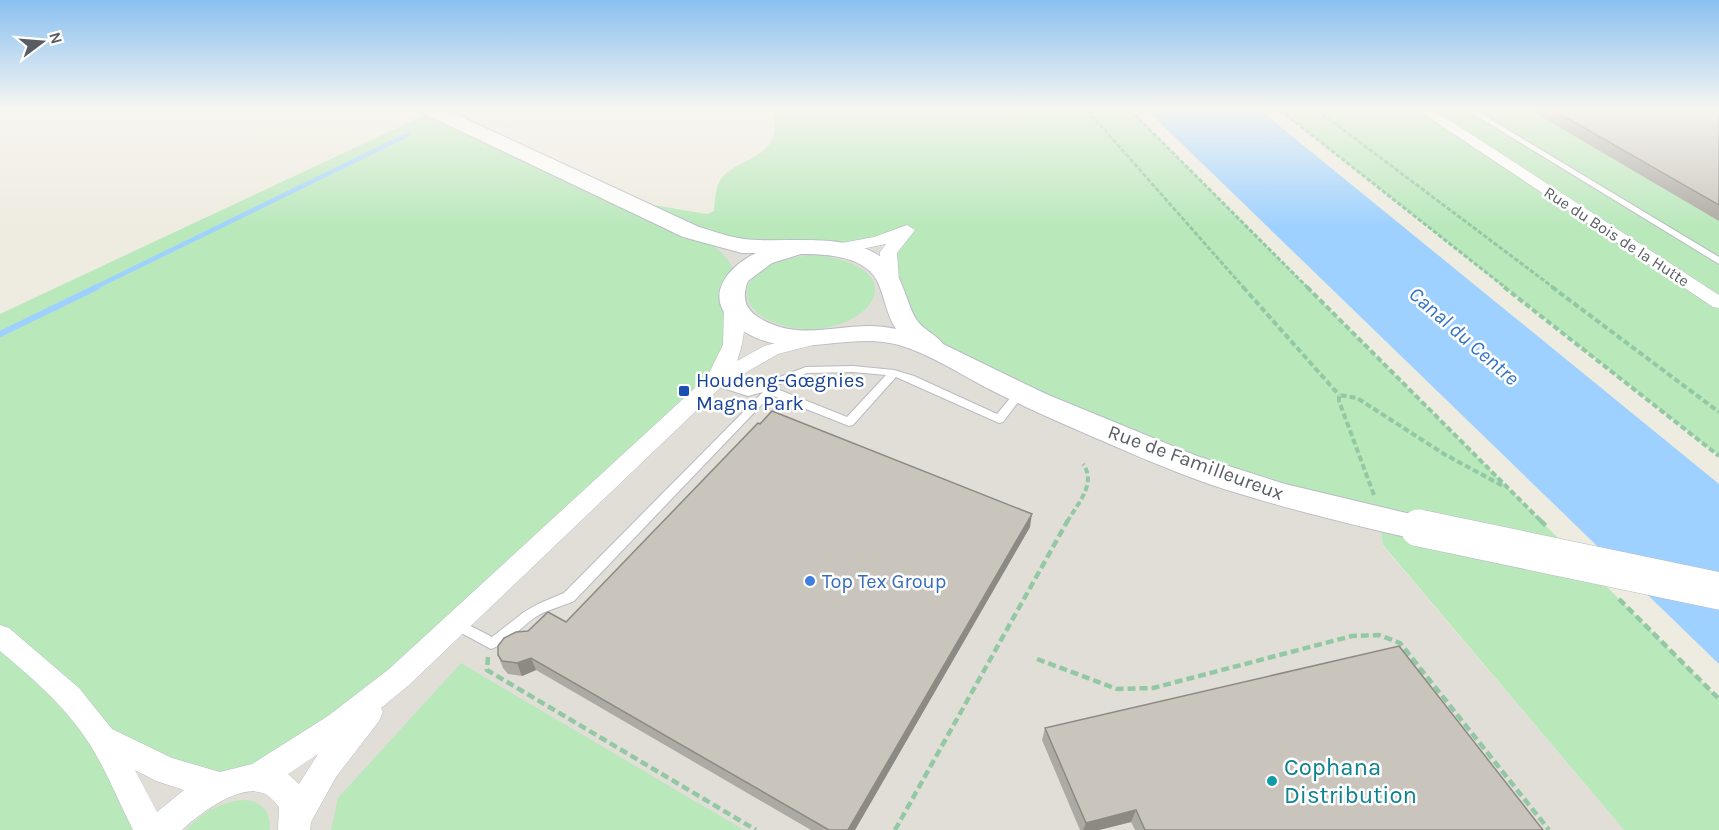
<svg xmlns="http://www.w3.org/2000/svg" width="1719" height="830" font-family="Karla,sans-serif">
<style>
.industrial{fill:#e1ded8}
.green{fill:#b9e8bb}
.water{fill:#9ed1ff}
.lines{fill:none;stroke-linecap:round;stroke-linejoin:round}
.stream-far1{stroke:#9ed1ff;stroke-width:4.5}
.stream{stroke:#9ed1ff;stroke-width:6}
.lane-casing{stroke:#b8bbc1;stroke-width:2}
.street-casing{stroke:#b8bbc1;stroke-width:1}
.secondary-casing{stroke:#b9bcc4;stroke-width:2}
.path-far2{stroke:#92c9a4;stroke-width:3;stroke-dasharray:4.5 2;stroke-linecap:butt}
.path-far1{stroke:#92c9a4;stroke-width:4;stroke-dasharray:6 3;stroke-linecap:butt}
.path{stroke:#92c9a4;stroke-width:4.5;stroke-dasharray:8 4;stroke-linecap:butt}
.lane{fill:#fff;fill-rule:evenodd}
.street{fill:#fff;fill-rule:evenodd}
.secondary{fill:#fff;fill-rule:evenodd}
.secondary-bridge-casing{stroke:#b9bcc4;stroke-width:38;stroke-linecap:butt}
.secondary-bridge{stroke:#fff;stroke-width:37}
.wall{fill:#ada9a3}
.shaded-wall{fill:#8d8a84}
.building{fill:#c9c5bd;stroke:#8d8a84;stroke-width:1.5}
.transit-dot{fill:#1a4fb4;stroke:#fff;stroke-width:2}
.shop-dot{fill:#3f7fe0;stroke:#fff;stroke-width:2}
.culture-dot{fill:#0f9aa8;stroke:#fff;stroke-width:2}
.labels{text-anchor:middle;stroke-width:5;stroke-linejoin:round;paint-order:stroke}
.far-street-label{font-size:16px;fill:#595d63;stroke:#fff}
.transit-label{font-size:20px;fill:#164399;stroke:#fff;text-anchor:start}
.street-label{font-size:20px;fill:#595d63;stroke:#fff}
.shop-label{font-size:20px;fill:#366cbe;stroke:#fff;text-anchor:start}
.water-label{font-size:21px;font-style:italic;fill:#3474c5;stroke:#fff}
.near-culture-label{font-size:24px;fill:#0d838f;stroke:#fff;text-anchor:start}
</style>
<rect width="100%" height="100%" fill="#eeebe0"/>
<!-- industrial -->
<path class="industrial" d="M929,110L1379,519L1383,546L1624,830H0L639,250Z"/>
<!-- green -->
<path class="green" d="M774,110H1130L1719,699V830H1624L1383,545L1379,519L1238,480L920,338L892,291L896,240L796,248L694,233C707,242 721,249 730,263C742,279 732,336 731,357L399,677L241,780L103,739L150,830H0V314L433,111L623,200L707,214L714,211C715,200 715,188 721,179C735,160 768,159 774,134C775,127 774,118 774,110Z
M1280,110H1414L1429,115L1424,110H1719V456Z
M817,255C935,270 850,357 768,320C758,315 746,305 747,293C748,263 795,256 817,255Z
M461,663L744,830H331L338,798Z
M242,800C261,800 271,811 270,830H186C201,813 219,802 242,800Z"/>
<!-- water -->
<path class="water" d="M1147,110H1260L1719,484V664Z"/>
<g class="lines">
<!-- stream-far1 -->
<path class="stream-far1" d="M94,288L409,134"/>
<!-- stream -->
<path class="stream" d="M0,334L97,287"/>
<!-- lane casing -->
<g class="lane-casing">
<path id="lane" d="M1467,110H1475L1719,257V264Z
M853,366L894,370L914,376L997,414L1016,391H1024L1025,393L1003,422L999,423L896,377L853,425L849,426L771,395L574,601C560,607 546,610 534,618C519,629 509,642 491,649L452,628L450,624L452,620L457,619L492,637L524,612L538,604L564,593L763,392L748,396L710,384L709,382L710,380L714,379L748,389L806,367ZM853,372L886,375L847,417L772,387L807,373Z"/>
</g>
<!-- street casing -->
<g class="street-casing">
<path id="street" d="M1418,110H1434L1719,295V308L1713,307Z
M907,225L915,230L897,253L899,281L896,285H884L881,281L880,252L886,244L837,254L831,253L829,249L831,245L874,237Z
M733,301L739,302C749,317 743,345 737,361L764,346L810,334L817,336L820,340L817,344L778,354L721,387L409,685L381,708L383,712L379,721L336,777L311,822L310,830H278L279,807C275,802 270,796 265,794C241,782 199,814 182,830H133C119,803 108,774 92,748C68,709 35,680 0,651V625L9,628L79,688L112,729L172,758L220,772L252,764L328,716L389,669L707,377L723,345L724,306L727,302ZM318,754L299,784L288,774ZM135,770L156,781L184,790L157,812Z"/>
</g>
<!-- secondary casing -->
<g class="secondary-casing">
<path id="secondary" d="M422,110H447L699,227C713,231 729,237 744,239C785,244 854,230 887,262C904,278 905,300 916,319C923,330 936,334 943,344L1046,394L1197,456L1285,484L1419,516L1430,519L1435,528L1430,537L1419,540C1348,524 1278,507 1209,484C1163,468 1119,448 1075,429C1045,416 1014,402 985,387C957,372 929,354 899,345C844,329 784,368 733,323C703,295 728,267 756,253H742L683,237L425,114ZM801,254C828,254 868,256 879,285C885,299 887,316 896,329C848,317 804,346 758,317C744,308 742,296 748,281L772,263Z"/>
</g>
<!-- path-far2 -->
<path class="path-far2" d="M1087,110L1244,288
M1130,110L1308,288
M1280,110L1506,288
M1317,110L1554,288"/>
<!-- path-far1 -->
<path class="path-far1" d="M1243,287L1339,395
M1307,287L1542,522
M1504,287L1719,456
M1552,287L1719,412
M1374,495L1339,401V395L1357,398L1444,454L1503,486
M1067,522C1078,503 1097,483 1083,464"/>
<!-- path -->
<path class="path" d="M1540,520L1546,526
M1619,599L1719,699
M488,657L487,670L756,830
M1037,659L1117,689L1153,688L1352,636L1379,635L1400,643L1549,830
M895,830L1068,520"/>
<!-- lane -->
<use href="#lane" class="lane"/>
<!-- street -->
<use href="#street" class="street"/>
<!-- secondary -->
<use href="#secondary" class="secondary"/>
<!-- secondary-bridge casing -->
<g class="secondary-bridge-casing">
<path id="secondary-bridge" d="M1419,528L1719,591"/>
</g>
<!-- secondary-bridge -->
<use href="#secondary-bridge" class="secondary-bridge"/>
</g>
<!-- wall -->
<path class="wall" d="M1530,110H1719V221Z
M1030,527L855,830H811L536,670L522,676L508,674L503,668L498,655L528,631L566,622Z
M1045,728L1543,830H1135L1131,822L1099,830H1080L1042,740Z"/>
<!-- shaded-wall -->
<path class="shaded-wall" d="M1032,514L1030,527L855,830H848Z
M531,658L536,670L522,676L517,663Z
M1136,810L1131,822L1099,830H1083L1086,823Z"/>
<!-- building -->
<path class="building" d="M1553,110H1719V205Z
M772,411L1032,514L848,830H829L531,658L517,663L502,661L498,655V646L504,638L516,632L528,631L548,612L566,622L758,423L760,424Z
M1399,646L1543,830H1145L1136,810L1086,823L1045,728Z"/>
<!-- sky -->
<linearGradient id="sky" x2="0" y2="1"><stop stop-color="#8ac0f1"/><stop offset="0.48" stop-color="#f7f6f1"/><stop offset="1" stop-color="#f7f6f1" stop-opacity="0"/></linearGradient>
<rect width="1719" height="227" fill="url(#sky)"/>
<!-- markers -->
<rect class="transit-dot" x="678" y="385" width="12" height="12" rx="3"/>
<circle class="shop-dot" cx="810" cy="581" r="6"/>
<circle class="culture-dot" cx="1272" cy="781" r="6"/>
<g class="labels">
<!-- far-street labels -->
<g class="far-street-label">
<text transform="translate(1617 236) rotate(33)" y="6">Rue du Bois de la Hutte</text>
</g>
<!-- transit labels -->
<g class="transit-label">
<text x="696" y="387">Houdeng-Gœgnies<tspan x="696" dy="23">Magna Park</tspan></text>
</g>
<!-- street labels -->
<g class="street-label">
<text transform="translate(1196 462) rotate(20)" y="7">Rue de Familleureux</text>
</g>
<!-- shop labels -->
<g class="shop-label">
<text x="822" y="588">Top Tex Group</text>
</g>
<!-- water labels -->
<g class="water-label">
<text transform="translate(1464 336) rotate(41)" y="7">Canal du Centre</text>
</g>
<!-- near-culture labels -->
<g class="near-culture-label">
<text x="1284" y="775">Cophana<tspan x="1284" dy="28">Distribution</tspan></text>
</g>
</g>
<!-- north arrow -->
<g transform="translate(42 42) rotate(74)" stroke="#ffffff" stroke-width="4.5" paint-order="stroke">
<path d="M0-4.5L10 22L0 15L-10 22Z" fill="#595d63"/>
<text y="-9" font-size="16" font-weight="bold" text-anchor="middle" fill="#595d63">N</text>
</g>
</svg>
